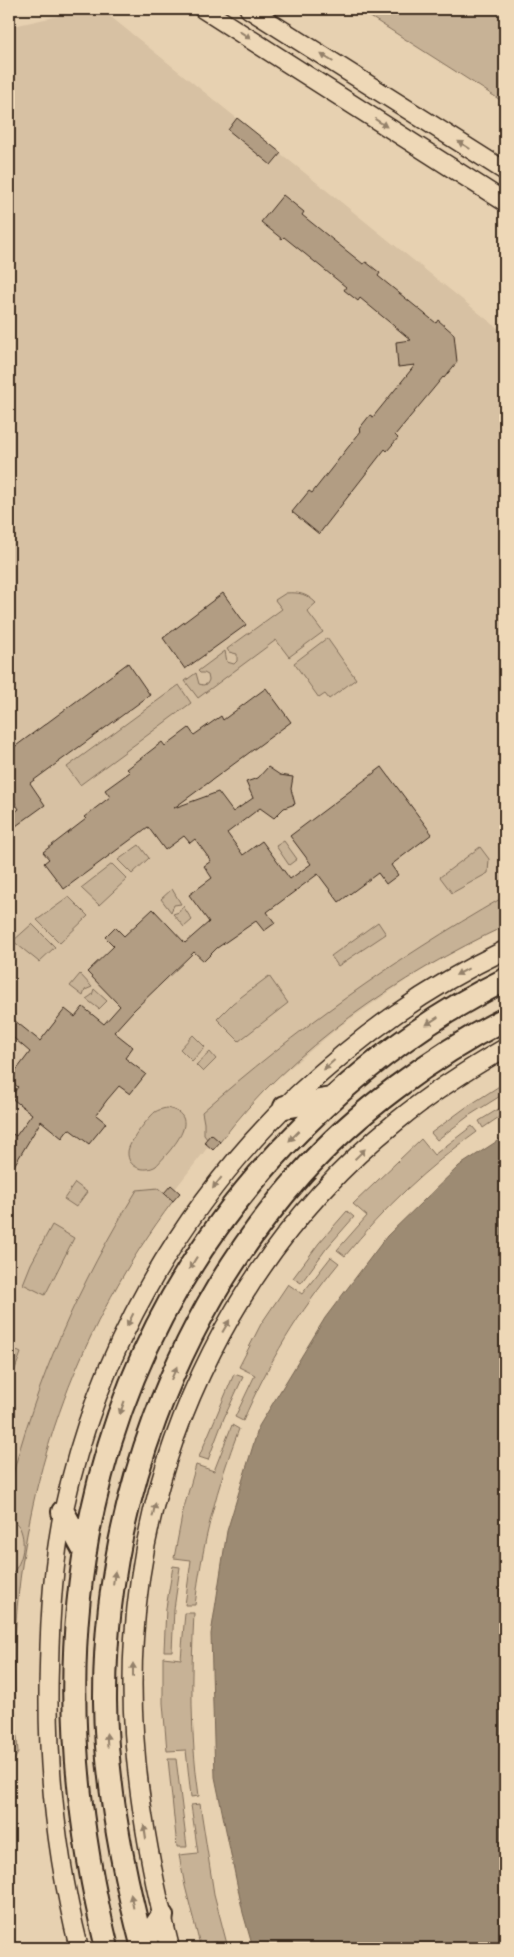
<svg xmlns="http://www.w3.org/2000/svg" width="514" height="1957" font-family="Caveat,sans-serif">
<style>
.built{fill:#d7c1a3}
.green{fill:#c7b296;stroke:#816e5a}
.water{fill:#9d8b73;stroke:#766451}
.building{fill:#b29d83;stroke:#3b2a1e}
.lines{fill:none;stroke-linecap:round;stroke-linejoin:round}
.secondary-casing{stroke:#3b2a1e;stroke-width:21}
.highway-casing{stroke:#3b2a1e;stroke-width:26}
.secondary{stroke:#eed8b7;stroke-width:18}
.highway{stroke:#eed8b7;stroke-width:22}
.oneway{fill:#94816a}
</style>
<rect width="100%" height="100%" fill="#e7d1b1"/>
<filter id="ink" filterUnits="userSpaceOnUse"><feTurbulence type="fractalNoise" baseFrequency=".02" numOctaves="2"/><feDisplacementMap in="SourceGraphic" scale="10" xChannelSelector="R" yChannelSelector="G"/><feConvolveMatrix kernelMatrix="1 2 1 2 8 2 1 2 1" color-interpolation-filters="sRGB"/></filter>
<g filter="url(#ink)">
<!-- built -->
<path class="built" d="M90,9H101L505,334V926L449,955L411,977L340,1026L273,1082L242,1113L213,1150L208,1147L175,1189L171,1185L164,1193L173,1201L147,1235L105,1306L70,1381L44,1459L34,1499L20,1581L14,1663L18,1753L13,1762L9,1763V27Z"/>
<!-- green -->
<path class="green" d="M358,9H505V103Z
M286,593C299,592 307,594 316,603L307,611L323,632L289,657L276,640L198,698L185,681L196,673L199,684L203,685L207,684L209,680L208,675L204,673H200L198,671L225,651L227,662L234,664L237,661V654L229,652L227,649L282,609L275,600Z
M327,638L356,679L329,699L325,694L319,698L294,663Z
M179,685L191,703L80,785L67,767Z
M284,841L297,859L289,865L276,846Z
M139,845L149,858L132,874L118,860Z
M480,847L489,859L488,873L452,893L440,877Z
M112,864L127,879L99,905L81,888Z
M172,889L181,904L174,905L171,912L161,899Z
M69,897L88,916L60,943L37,920Z
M502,898L505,901V926C400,975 290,1049 220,1142L211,1135L207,1139L204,1135V1123L202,1112C297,1029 392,961 502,898Z
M183,906L192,920L184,927L173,914L179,912Z
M378,922L386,934L338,966L331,956Z
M32,924L55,947L39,962L13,941Z
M80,974L92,987L85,990L83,996L70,986Z
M269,976L288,1003L239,1041L217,1019L233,1003Z
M94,989L107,1001L99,1009L86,999L92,995Z
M193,1035L205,1047L192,1061L180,1049Z
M210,1052L216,1059L203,1072L196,1065Z
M501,1085L505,1093L470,1115L437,1140L431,1133L465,1108Z
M505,1105V1113L483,1128L479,1121Z
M166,1108C206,1115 169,1152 156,1166C145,1173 127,1168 128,1152C128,1143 148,1118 155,1112C158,1110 162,1109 166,1108Z
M472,1126L477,1132C426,1168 384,1208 345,1256L337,1250L367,1216L353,1204L421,1139L434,1155Z
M75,1183L87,1192L76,1207L64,1199Z
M158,1188L173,1201C81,1323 27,1468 16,1621C13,1665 15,1709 18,1753L13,1762L9,1763V1577C22,1565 27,1544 20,1528C17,1523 10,1518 9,1513C7,1506 9,1493 10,1486C36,1380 80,1282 137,1190Z
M347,1211L354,1217L326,1249L301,1283L293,1278L319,1243Z
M52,1225L74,1238L45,1295L23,1284L31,1264Z
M331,1257L339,1263C299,1312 268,1363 243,1421L235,1417L255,1375L239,1367L261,1324L288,1284L302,1294Z
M15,1350L21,1353L9,1385V1362Z
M234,1374L243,1377L224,1418L208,1460L199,1457Z
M232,1425L239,1429C217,1486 202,1544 195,1605H185L191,1560L174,1558L183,1511L196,1465L214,1471Z
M173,1566L180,1567L174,1609L172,1651H164L166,1608Z
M185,1613H194C191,1675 190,1735 199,1796L191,1797L186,1750L167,1751L163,1703V1657L181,1659Z
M168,1759H176L187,1847H177Z
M200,1804L214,1894L228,1948H219L217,1942L200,1945L185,1886L179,1855L198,1853L191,1805Z"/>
<!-- water -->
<path class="water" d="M505,1136V1948H253L243,1913L215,1777L211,1634L227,1531L259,1426L325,1318L387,1236L459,1166Z"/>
<!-- building -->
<path class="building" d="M237,118L281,153L271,165L228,130Z
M283,195L304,212L302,215L363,264L366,262L380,273L378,276L436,323L438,320L454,334L457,362L444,378L443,377L395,435L398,438L387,451L385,449L319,534L292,512L309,491L312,493L361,431L359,429L370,415L373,417L415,365L398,367L396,342L411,340L360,298L358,301L344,290L346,287L284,237L282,239L261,222Z
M223,593L246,625L185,669L163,638Z
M128,663L150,695L30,783L45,805L9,831V817L19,809L9,794V751Z
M266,688L291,722L174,808L218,792L233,812L253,798L246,782L258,778L268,767L280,775L293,777L291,789L295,804L284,808L274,818L260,808L227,833L243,855L262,841L290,879L311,864L290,836L382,767L432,834L391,865L398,875L386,884L378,873L339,902L318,874L267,912L275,923L264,931L256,921L217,948L204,961L194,952L133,1011L114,1032L133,1047L125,1058L146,1074L130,1094L119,1086L107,1100L96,1115L106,1123L89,1144L69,1129L62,1138L41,1121L9,1174V1132L16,1136L32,1114L10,1097L18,1087L9,1080L30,1052L9,1034V1016L40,1041L65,1009L75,1017L83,1007L104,1024L120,1006L87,972L114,946L105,937L115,927L124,936L153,909L185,943L209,922L189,895L212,878L204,866L211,861L195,839L190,843L184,836L165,850L148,827L64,889L44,863L49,859L43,852L86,819L84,817L110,797L105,790L130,772L127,769L162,742L165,746L189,728L194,735L221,716L223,720Z
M211,1134L220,1142L213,1150L204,1142Z
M171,1185L180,1193L173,1201L164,1193Z"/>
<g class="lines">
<!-- secondary casing -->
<g class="secondary-casing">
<path id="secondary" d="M203,9L505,202
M249,9L505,171
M79,1948C56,1856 46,1761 49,1666C50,1615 53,1563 63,1513C97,1353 179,1208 297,1095C361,1035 426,988 505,950
M170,1948C145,1847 127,1742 134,1638C146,1439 242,1246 397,1121C431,1093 467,1070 505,1048"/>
</g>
<!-- highway casing -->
<g class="highway-casing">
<path id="highway" d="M285,1107L331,1099
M63,1512L85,1552
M142,1946L162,1916
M107,1948C34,1648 77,1351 303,1127C362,1068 429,1017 505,980
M143,1948C122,1868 106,1785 105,1701C104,1508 174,1317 302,1173C356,1112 433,1056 505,1019"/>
</g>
<!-- secondary -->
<use href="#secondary" class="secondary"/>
<!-- highway -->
<use href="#highway" class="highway"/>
</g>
<!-- one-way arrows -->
<defs><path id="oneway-solid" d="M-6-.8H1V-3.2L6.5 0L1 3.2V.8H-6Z" transform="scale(1.25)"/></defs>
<g class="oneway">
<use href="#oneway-solid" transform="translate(245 35) rotate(33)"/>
<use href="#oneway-solid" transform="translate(327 58) rotate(-148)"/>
<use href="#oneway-solid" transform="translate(381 123) rotate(33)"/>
<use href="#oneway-solid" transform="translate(464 145) rotate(-148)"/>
<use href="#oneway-solid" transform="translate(462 972) rotate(152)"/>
<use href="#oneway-solid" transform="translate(432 1021) rotate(147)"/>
<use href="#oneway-solid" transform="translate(329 1065) rotate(138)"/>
<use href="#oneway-solid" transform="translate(294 1136) rotate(135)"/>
<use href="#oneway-solid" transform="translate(360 1154) rotate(-44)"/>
<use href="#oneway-solid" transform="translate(217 1183) rotate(128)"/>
<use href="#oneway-solid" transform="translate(193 1263) rotate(122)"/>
<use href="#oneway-solid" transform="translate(130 1320) rotate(117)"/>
<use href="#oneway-solid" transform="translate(226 1326) rotate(-60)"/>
<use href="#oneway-solid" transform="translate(174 1373) rotate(-66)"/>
<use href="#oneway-solid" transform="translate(122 1408) rotate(110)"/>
<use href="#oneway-solid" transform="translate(154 1510) rotate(-78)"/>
<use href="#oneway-solid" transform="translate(114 1578) rotate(-82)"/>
<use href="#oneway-solid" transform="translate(133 1670) rotate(-90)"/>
<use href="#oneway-solid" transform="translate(107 1740) rotate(-94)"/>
<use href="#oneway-solid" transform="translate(145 1832) rotate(-98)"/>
<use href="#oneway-solid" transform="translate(132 1901) rotate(-101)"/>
</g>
</g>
<!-- margin -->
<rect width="514" height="1957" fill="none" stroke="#eed8b7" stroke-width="30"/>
<rect x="15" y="15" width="484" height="1927" fill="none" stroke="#3b2a1e" stroke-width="2" filter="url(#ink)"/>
</svg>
